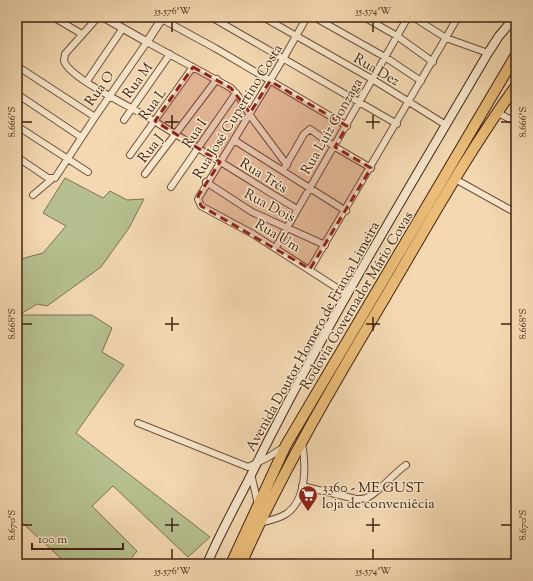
<svg xmlns="http://www.w3.org/2000/svg" width="533" height="581" font-family="'Sorts Mill Goudy',serif">
<style>
.green{fill:#b6bf8f;stroke:#7c7150}
.lines{fill:none;stroke-linecap:round;stroke-linejoin:round}
.minor-casing{stroke:#6e5038;stroke-width:8}
.tertiary-casing{stroke:#6e5038;stroke-width:9}
.secondary-casing{stroke:#412310;stroke-width:10}
.trunk-casing{stroke:#412310;stroke-width:12}
.minor{stroke:#f7e6cc;stroke-width:6}
.tertiary{stroke:#f7e6cc;stroke-width:7}
.secondary{stroke:#f7e6cc;stroke-width:8}
.trunk{stroke:#eabc78;stroke-width:10}
.marked{fill:#8f2418;fill-opacity:0.2;stroke:#8f2418;stroke-width:3;stroke-dasharray:8 5;stroke-linejoin:round}
.ticks{fill:none;stroke:#412310;stroke-width:1.5}
.labels{text-anchor:middle;stroke-width:3;stroke-linejoin:round;paint-order:stroke}
.street-label{font-size:14px;fill:#412310;stroke:#f7e6cc}
.poi-label{font-size:14px;fill:#412310;stroke:#f7e6cc;text-anchor:start}
.neatline{fill:none;stroke:#412310;stroke-width:1.5}
.ticks-label{font-size:10px;text-anchor:middle;fill:#412310}
</style>
<rect width="100%" height="100%" fill="#f3d8b1"/>
<filter id="stains"><feTurbulence type="fractalNoise" baseFrequency=".005" numOctaves="4"/><feColorMatrix values="0 0 0 0 .2 0 0 0 0 .09 0 0 0 0 .02 0 0 0 .5 -.17"/></filter>
<radialGradient id="worn" r=".72"><stop offset=".6" stop-color="#630" stop-opacity="0"/><stop offset="1" stop-color="#630" stop-opacity=".3"/></radialGradient>
<!-- green -->
<path class="green" d="M65,178L103,198L110,191L127,200L144,199L129,228L101,267L47,306L37,304L19,315H92L112,328L102,352L124,365L76,433L210,537L188,557L113,486L92,506L137,551L127,564H67L17,518V260L43,253L66,226L43,213Z"/>
<g class="lines">
<!-- minor casing -->
<g class="minor-casing">
<path id="minor" d="M53,17L82,34
M98,17L65,54L64,61C70,79 136,109 154,121C202,150 249,180 297,209
M158,17L215,48L347,126
M211,17L397,124
M263,17L372,79L446,125
M307,17L283,59L198,199L201,206L253,234L348,295
M314,17L385,57L421,81
M364,17L397,36L433,62
M413,17L446,38L488,53
M17,66L95,117
M87,81L123,28
M17,94L81,137
M498,113L516,122
M124,120L170,54
M17,126L88,172
M234,140L346,211
M130,155L193,67
M17,157L48,178H55L95,117L147,42L231,88L239,97L249,114L287,165
M285,167L304,134L310,129L335,147L371,168
M145,174L217,79
M455,179L516,213
M206,182L252,212L325,245
M171,187L236,93
M33,195L52,179
M276,247L408,17
M310,269L458,17
M138,423L248,467L267,458L284,447
M251,474L258,504
M302,486L356,499C359,499 363,499 366,498C375,496 395,472 406,465
M259,523C268,521 278,519 286,514C307,500 306,465 302,443"/>
</g>
<!-- tertiary casing -->
<g class="tertiary-casing">
<path id="tertiary" d="M103,17L147,42L163,17"/>
</g>
<!-- secondary casing -->
<g class="secondary-casing">
<path id="secondary" d="M207,564C220,533 236,505 251,475C322,330 407,192 488,53L499,36L515,17"/>
</g>
<!-- trunk casing -->
<g class="trunk-casing">
<path id="trunk" d="M231,564L286,445L516,55
M241,564C282,471 334,384 386,296C428,225 468,152 516,86"/>
</g>
<!-- minor -->
<use href="#minor" class="minor"/>
<!-- tertiary -->
<use href="#tertiary" class="tertiary"/>
<!-- secondary -->
<use href="#secondary" class="secondary"/>
<!-- trunk -->
<use href="#trunk" class="trunk"/>
</g>
<!-- marked area -->
<path class="marked" d="M193,67L231,88L250,113L270,81L347,126L335,147L371,168L310,269L201,206L198,196L220,162L155,121Z"/>
<!-- ticks -->
<path class="ticks" d="M172,22V32M373,22V32M172,115V129M373,115V129M22,122H32M165,122H179M366,122H380M501,122H511M172,317V331M373,317V331M22,324H32M165,324H179M366,324H380M501,324H511M172,518V532M373,518V532M22,525H32M165,525H179M366,525H380M501,525H511M172,549V559M373,549V559"/>
<!-- icons -->
<defs>
<g id="supermarket-pin" transform="scale(1)"><path d="M0 17L-7.5 6A9.5 9.5 0 1 1 7.5 6Z" fill="#8f2418" stroke="#f7e6cc"/><path d="M-6-5.5h2.5l.6 2H6L4.5 2H-2.5L-4.4-4H-6ZM-1.5 3.2a1.3 1.3 0 1 0 .1 0ZM3 3.2a1.3 1.3 0 1 0 .1 0Z" fill="#fff"/></g>
</defs>
<g fill-rule="evenodd">
<use href="#supermarket-pin" x="308" y="495"/>
</g>
<g class="labels">
<!-- street labels -->
<g class="street-label">
<text transform="translate(377 69) rotate(30)" y="5">Rua Dez</text>
<text transform="translate(137 80) rotate(-54)" y="5">Rua M</text>
<text transform="translate(99 88) rotate(-54)" y="5">Rua O</text>
<text transform="translate(152 104) rotate(-54)" y="5">Rua L</text>
<text transform="translate(237 111) rotate(-58)" y="5">Rua José Cupertino Costa</text>
<text transform="translate(331 126) rotate(-60)" y="5">Rua Luiz Gonzaga</text>
<text transform="translate(194 133) rotate(-56)" y="5">Rua I</text>
<text transform="translate(150 148) rotate(-52)" y="5">Rua J</text>
<text transform="translate(264 175) rotate(32)" y="5">Rua Três</text>
<text transform="translate(270 205) rotate(28)" y="5">Rua Dois</text>
<text transform="translate(278 235) rotate(31)" y="5">Rua Um</text>
<text transform="translate(356 300) rotate(-59)" y="5">Rodovia Governador Mário Covas</text>
<text transform="translate(312 336) rotate(-61)" y="5">Avenida Doutor Homero de França Limeira</text>
</g>
<!-- poi labels -->
<g class="poi-label">
<text x="322" y="492">3360 - ME GUST<tspan x="322" dy="16">loja de conveniêcia</tspan></text>
</g>
</g>
<!-- margin -->
<rect width="533" height="581" fill="none" stroke="#f3d8b1" stroke-width="44"/>
<!-- scale -->
<path d="M32 543v6h91v-6" fill="none" stroke="#412310" stroke-width="2"/>
<text x="38" y="543" font-size="12" fill="#412310" stroke="#f7e6cc" stroke-width="3" paint-order="stroke">100 m</text>
<rect x="22" y="22" width="489" height="537" class="neatline"/>
<g class="ticks-label">
<text x="172" y="14">35.576°W</text>
<text x="373" y="14">35.574°W</text>
<text transform="translate(11 122) rotate(-90)" y="4">8.666°S</text>
<text transform="translate(522 122) rotate(-90)" y="4">8.666°S</text>
<text transform="translate(11 324) rotate(-90)" y="4">8.668°S</text>
<text transform="translate(522 324) rotate(-90)" y="4">8.668°S</text>
<text transform="translate(11 525) rotate(-90)" y="4">8.670°S</text>
<text transform="translate(522 525) rotate(-90)" y="4">8.670°S</text>
<text x="172" y="574">35.576°W</text>
<text x="373" y="574">35.574°W</text>
</g>
<rect width="100%" height="100%" filter="url(#stains)"/>
<rect width="100%" height="100%" fill="url(#worn)"/>
</svg>
